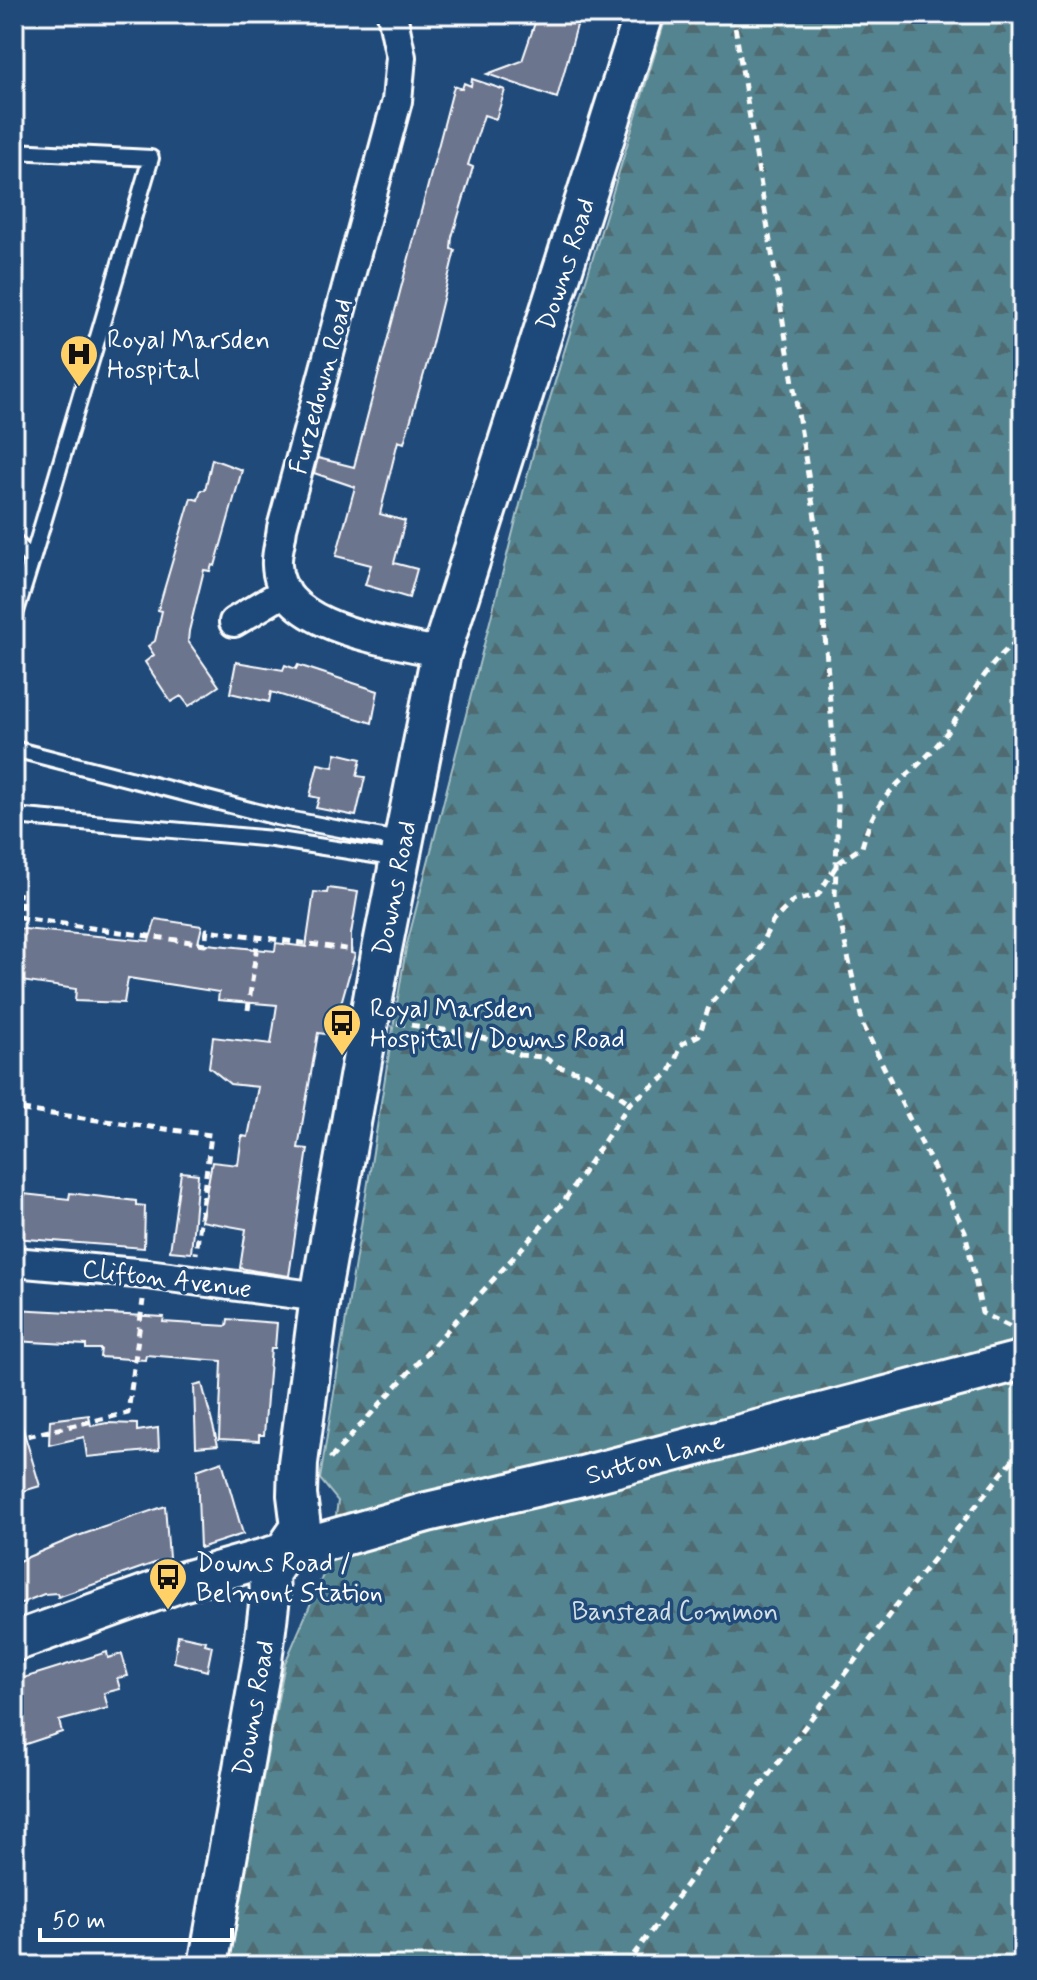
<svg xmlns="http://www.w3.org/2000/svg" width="1037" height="1980" font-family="Mynerve,sans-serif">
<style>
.forest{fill:url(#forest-firs);stroke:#a9c2c7;stroke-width:2}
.building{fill:#6c748e;stroke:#fff;stroke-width:2}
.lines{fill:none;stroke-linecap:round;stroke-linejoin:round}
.lane-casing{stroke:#fff;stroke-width:20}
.street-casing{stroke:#fff;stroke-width:34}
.secondary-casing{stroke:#fff;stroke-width:44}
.path{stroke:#fff;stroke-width:5;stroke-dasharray:8 6;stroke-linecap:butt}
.lane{stroke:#1f4a7a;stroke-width:14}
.street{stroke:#1f4a7a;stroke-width:28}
.secondary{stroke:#1f4a7a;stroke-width:38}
.labels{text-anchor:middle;stroke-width:7;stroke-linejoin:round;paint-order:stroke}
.street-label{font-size:26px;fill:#fff;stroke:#1f4a7a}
.poi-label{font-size:26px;fill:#fff;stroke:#1f4a7a;text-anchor:start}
.park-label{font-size:26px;fill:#d4e0e3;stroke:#1f4a7a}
</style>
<defs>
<pattern id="forest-firs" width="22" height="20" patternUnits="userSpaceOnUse" patternTransform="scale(2)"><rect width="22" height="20" fill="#53848f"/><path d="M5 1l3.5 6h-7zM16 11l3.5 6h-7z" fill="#506b71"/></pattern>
</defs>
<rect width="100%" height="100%" fill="#1f4a7a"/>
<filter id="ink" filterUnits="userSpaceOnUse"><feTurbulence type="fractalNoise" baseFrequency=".0125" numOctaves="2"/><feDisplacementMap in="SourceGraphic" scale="16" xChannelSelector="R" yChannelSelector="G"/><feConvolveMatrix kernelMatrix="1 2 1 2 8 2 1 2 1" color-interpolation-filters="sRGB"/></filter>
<g filter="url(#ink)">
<!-- forest -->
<path class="forest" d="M667,14H1023V1966H227L285,1663L330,1559L338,1501L320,1479L406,948L533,454Z"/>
<!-- building -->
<path class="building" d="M538,14L579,18L557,98L487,74L522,61Z
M472,79L505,90L496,119L484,115L468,165L473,167L452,237L451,249L455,250L428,360L404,443L398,441L380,514L405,521L394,563L417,569L409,598L365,585L371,565L336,556L355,487L314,473L318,458L354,467L454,86L462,89L464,83L471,86Z
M212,459L242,470L215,566L212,565L210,571L204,570L189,631L188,641L219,686L189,706L181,696L171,702L145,662L154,655L148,646L155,641L162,611L158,610L191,498L198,500L201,490H205Z
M236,662L283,670L285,665L296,669L298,665L378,691L372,723L271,692L269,702L230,693Z
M336,753L361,759L357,776L365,777L356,816L316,808L319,798L310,796L318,764L333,767Z
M328,888L358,892L351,934V953L355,954L332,1035L318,1033L298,1148L308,1149L289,1276L256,1271L240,1268L246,1229L201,1221L212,1162L238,1165L242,1136L248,1137L258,1087L230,1084L209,1067L213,1037L271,1044L277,1005L218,1000L219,992L128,978L124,1003L75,1001L76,989L14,980V928L149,941L156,919L202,926L198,943L275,951L276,943L306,947L314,892L327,893Z
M181,1172L198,1174L191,1253L170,1251Z
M14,1193L69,1199L70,1193L136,1201V1205L145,1206L144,1248L14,1238Z
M14,1309L164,1317L163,1322L227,1326L228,1319L277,1323L275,1348H271L264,1435H259V1441L219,1439L222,1361L146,1355L145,1360L100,1357L101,1349H86V1345L14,1341Z
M202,1384L218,1445L196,1447L194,1386Z
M89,1415L91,1426L107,1423L137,1424V1431L158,1428L159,1450L87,1457L84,1437L49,1445L50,1420Z
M19,1416L40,1486L20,1492L14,1472V1417Z
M222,1461L243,1534L200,1548L197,1470Z
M165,1506L169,1558L58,1597L57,1593L44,1594L14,1606V1563L75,1537Z
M178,1635L206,1641L205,1644L212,1646L207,1671L174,1662Z
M107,1652L108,1658L122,1654L128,1676L117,1678L120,1689L104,1693L108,1708L59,1721L62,1732L20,1746L17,1732L14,1733V1681Z"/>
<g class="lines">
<!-- lane casing -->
<g class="lane-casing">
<path id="lane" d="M14,151L151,158L32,560
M14,541L32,560L14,618
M14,749L277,817L403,841
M14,816L273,839L399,859"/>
</g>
<!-- street casing -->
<g class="street-casing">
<path id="street" d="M392,14L401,57L397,101L282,528C281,540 276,554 277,565C279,630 393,641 441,653
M234,622L286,591
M14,1262L147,1274L320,1297"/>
</g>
<!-- secondary casing -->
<g class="secondary-casing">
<path id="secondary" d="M14,1642L181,1582L427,1512L582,1476L1023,1360
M208,1966L262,1661L270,1597L269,1574L301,1527L297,1495L298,1463L320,1297L381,954L441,653L644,14"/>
</g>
<!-- path -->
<path class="path" d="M733,14L817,530L838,806L835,897L863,1025L965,1231L982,1313L1019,1331
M14,894L22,895L21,918L205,944L207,930L353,950
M248,1010L258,937
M397,1023L463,1033L486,1039L520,1055L544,1057L559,1067L587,1074L630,1103
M22,1110L211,1135L196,1254
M14,1439L128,1413L143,1300
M330,1459L562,1204L630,1103L669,1074L682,1044L699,1035L710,1004L754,957L773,921L793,901L818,895L838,863L862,847C876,795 895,789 930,753C965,716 979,666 1023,637
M625,1966L895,1607L1023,1447"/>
<!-- lane -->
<use href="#lane" class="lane"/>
<!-- street -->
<use href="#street" class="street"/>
<!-- secondary -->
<use href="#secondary" class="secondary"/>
</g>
</g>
<!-- icons -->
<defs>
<g id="hospital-pin" transform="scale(2)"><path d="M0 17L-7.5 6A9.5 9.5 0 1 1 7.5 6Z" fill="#ffd166" stroke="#1f4a7a"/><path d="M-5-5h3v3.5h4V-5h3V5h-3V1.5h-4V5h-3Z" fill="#111"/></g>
<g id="bus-pin" transform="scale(2)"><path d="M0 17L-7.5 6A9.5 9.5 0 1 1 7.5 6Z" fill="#ffd166" stroke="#1f4a7a"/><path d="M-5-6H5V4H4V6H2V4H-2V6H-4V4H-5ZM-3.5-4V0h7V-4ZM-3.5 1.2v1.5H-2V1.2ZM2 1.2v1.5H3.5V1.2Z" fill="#111"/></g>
</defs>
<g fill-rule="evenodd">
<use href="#hospital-pin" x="79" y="354"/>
<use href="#bus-pin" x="342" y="1023"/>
<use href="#bus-pin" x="168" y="1577"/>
</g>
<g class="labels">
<!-- street labels -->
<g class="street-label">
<text transform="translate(565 264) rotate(-72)" y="9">Downs Road</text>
<text transform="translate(320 386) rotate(-75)" y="9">Furzedown Road</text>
<text transform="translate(394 888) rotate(-79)" y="9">Downs Road</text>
<text transform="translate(167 1278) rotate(7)" y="9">Clifton Avenue</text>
<text transform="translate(655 1457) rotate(-15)" y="9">Sutton Lane</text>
<text transform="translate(253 1708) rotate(-80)" y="9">Downs Road</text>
</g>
<!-- poi labels -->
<g class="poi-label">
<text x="107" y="348">Royal Marsden<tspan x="107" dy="30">Hospital</tspan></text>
<text x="370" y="1017">Royal Marsden<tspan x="370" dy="30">Hospital / Downs Road</tspan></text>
<text x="196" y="1571">Downs Road /<tspan x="196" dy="30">Belmont Station</tspan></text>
</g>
<!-- park labels -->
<g class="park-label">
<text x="675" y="1620">Banstead Common</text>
</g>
</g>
<!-- margin -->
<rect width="1037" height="1980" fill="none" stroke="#1f4a7a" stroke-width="48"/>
<rect x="24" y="24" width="989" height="1932" fill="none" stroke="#fff" stroke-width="3" filter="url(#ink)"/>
<!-- scale -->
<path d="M40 1928v12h192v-12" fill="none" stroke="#ffffff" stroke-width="4"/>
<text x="52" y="1928" font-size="24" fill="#ffffff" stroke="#1f4a7a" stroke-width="6" paint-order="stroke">50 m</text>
</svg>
